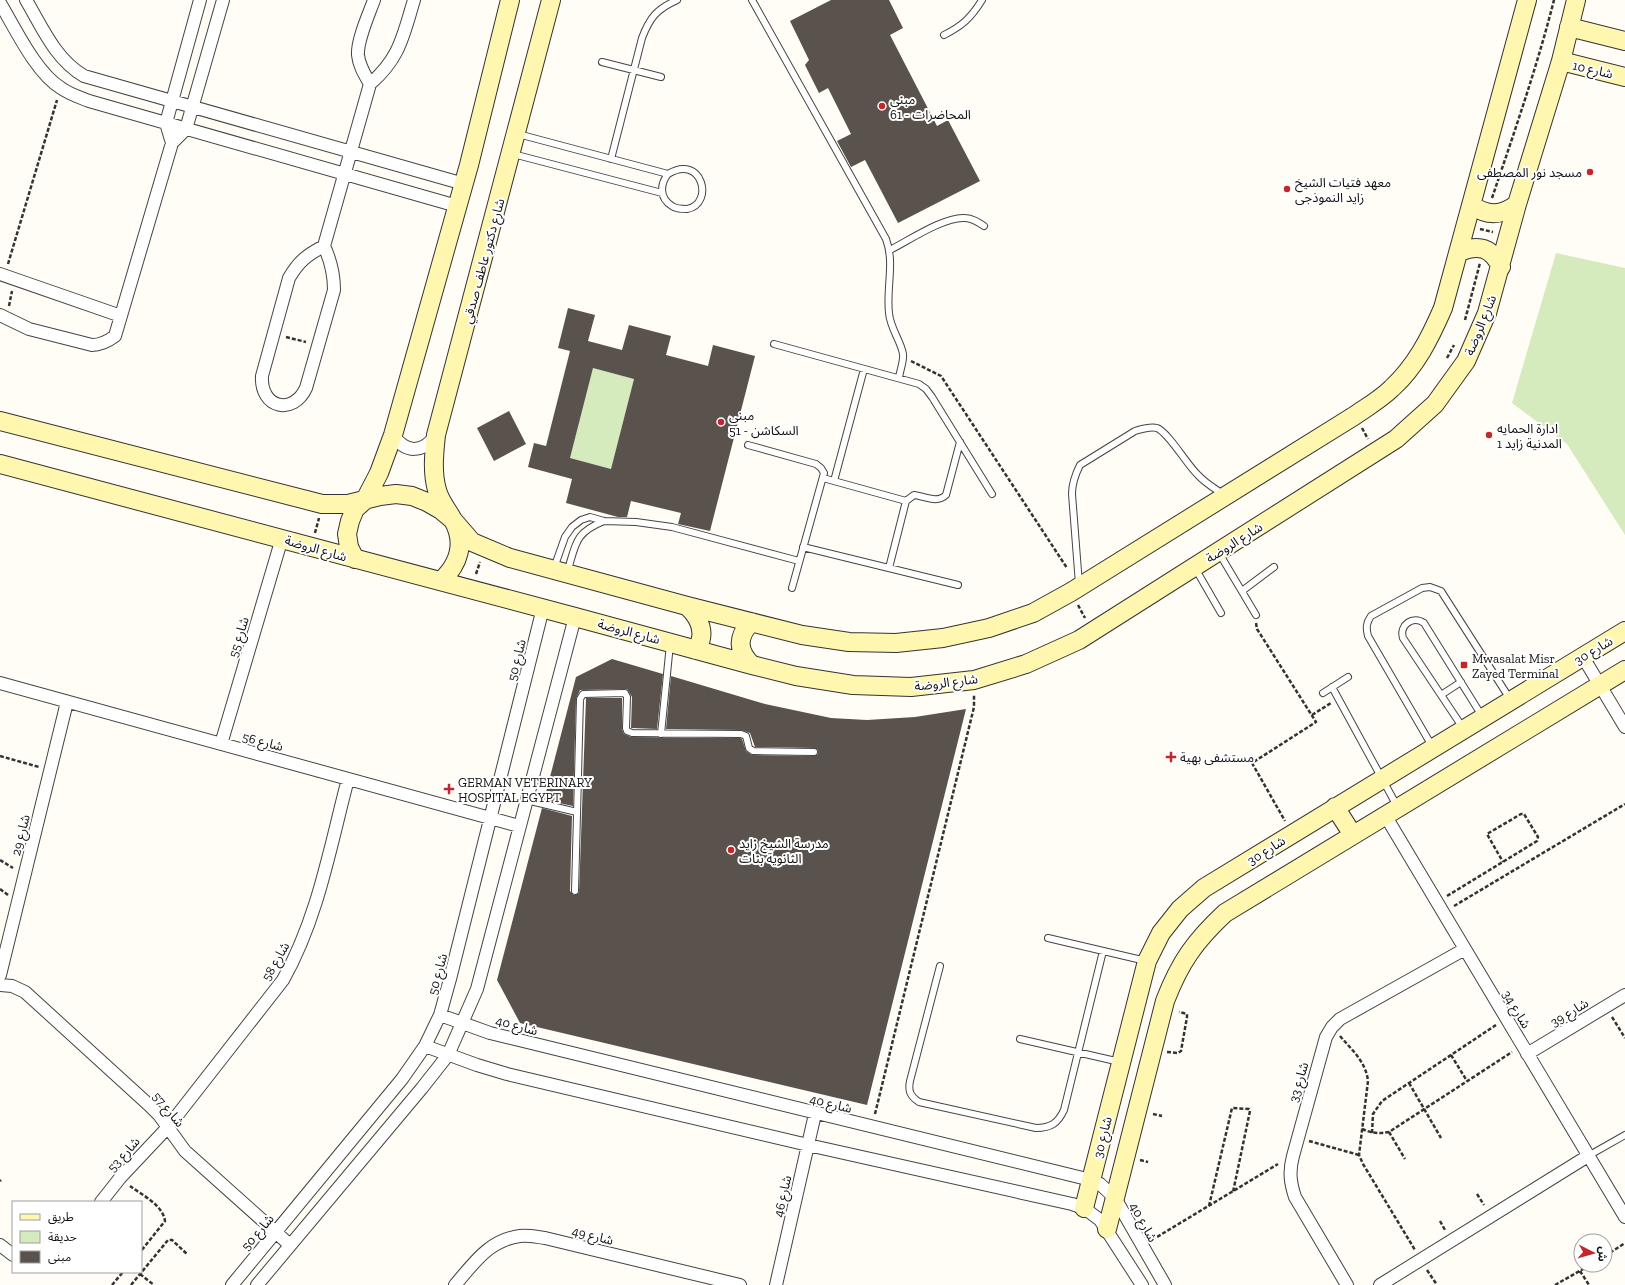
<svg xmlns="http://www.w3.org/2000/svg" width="1625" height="1285" font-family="'Zilla Slab','Noto Sans Arabic',serif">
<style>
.green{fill:#d5ebbd}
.building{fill:#5a524d;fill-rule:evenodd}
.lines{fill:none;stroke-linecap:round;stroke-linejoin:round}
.lane-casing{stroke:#444;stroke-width:8}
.street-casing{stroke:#444;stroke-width:14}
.secondary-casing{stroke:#333;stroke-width:20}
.path{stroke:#333;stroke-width:2.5;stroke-dasharray:4 2;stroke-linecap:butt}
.lane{stroke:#fff;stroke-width:6}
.street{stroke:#fff;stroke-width:12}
.secondary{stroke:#fff6b0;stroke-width:18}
.poi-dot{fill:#c4262e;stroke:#fff;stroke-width:1.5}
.labels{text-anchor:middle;stroke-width:4;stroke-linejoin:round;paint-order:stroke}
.street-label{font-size:13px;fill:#111;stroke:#fff}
.poi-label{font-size:13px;fill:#111;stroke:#fff;text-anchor:start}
</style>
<rect width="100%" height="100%" fill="#fffdf5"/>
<!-- green -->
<path class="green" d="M1556,253L1625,268V535L1567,444L1512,403Z
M593,368L634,379L611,469L570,458Z"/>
<!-- building -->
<path class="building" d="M831,0H889L903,28L890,35L937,126L948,120L980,181L898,223L865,160L851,167L837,141L851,134L828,88L819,93L805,65L809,60L790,21Z
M568,308L595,315L588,341L622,350L629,325L671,336L666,355L708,366L713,345L755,356L710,531L678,524L681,513L631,501L627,517H618L566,503L572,479L528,467L534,443L546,446L570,351L558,348ZM593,368L634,379L611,469L570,458Z
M509,411L526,444L494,461L477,428Z
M612,659L663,674L657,729L631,728L632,697L627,689L580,690L576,699L573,806L544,800L576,677Z
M671,676L765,704L831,718L867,720L915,717L966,709L867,1105L520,1023L497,980L542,808L572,816L570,891L574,895L579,893L586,698H622V729L624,734L631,737L740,738L742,739L746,751L752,755L814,756L818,754V750L814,748L755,747L750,733L741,730L666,729Z"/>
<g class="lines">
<!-- lane casing -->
<g class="lane-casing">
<path id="lane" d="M752,0L886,239C895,263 886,288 889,313C890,328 901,341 903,354C904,361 900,370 899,378
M944,35C962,26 971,18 982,0
M602,62L661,77
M518,134L668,174C702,153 715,204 687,209C681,209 676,209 672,206C659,198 660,184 668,174
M513,154L662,193
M611,159L642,38C650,17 657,9 677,0
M890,250C908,241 945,216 965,218C972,218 978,222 984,226
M774,344L919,384L926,389L932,397L992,494
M748,445L816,464L821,468L824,473L792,588
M823,478L906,501
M834,481L864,369
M803,547L958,585
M1219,553L1256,615
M554,568L565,537L572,527L581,520L590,517L604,521L636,522L672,527L799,561
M889,568L906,501L914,495C924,496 937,504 946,495L960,442
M1195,568L1221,613
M567,573C576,544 574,533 604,521
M1079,584L1072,494C1072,483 1075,475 1080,465L1135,431C1142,429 1150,426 1157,428C1169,433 1187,465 1198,475C1205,483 1214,488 1223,494
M1242,591L1274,567
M1332,687L1397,806
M1323,693L1348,677
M1441,695L1461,682
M1463,728L1403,638C1399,625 1413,615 1424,623L1482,716
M661,734L670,644
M1432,746L1368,636C1366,628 1366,623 1371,616L1422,588L1430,587L1441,591L1510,699
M526,800L577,812
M575,891L580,699L583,694L625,693L627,697L626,728L627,731L632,733L741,734L746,736L749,748L753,751L814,752
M1048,938L1146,961
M940,966L910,1081C908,1091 910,1096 919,1102L1036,1128C1051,1128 1058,1123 1064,1110L1103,951
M1020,1039L1120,1062
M1588,1156L1625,1135"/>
</g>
<!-- street casing -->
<g class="street-casing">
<path id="street" d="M26,0C42,27 55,59 84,76L464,184
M0,3C15,28 36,73 61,88C69,94 79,97 89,101L457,206
M370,84C365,75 359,66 358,55C357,40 369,14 374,0
M172,143L166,123L200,0
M324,246C331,261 334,274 334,290L306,388C293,416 260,408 262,376L289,278C299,261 307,255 324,246Z
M324,246L370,84C400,58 403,36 414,0
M0,274L121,316
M0,315L29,329L92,345C101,345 107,342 115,336L172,143L186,129L223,0
M393,435C406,454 423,453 436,435
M1583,657L1625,727
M0,683L519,826
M221,744L282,538
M1385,815L1625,1217
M0,975L67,702
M0,985L12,986L25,992L149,1105L159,1115L185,1151L290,1245
M440,1015L490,1033L519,1040L1091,1180L1100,1184L1115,1198L1165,1285
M425,1046L477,1065L507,1074L808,1145L1072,1204L1084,1208L1100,1220L1142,1285
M1527,1054L1625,995
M101,1202L120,1178L168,1127L283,980C318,918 330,847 348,779
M0,1245L13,1255
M232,1285L402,1079L425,1046L440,1015L450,979L543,608
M257,1285L422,1088L448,1055L477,989L575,617
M455,1285C474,1263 489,1240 520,1236C528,1235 537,1237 545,1238L740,1285
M776,1285L815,1114
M1347,1285L1295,1197C1290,1182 1289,1171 1293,1156L1326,1037L1332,1027L1340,1019L1465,949
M1380,1285L1588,1156"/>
</g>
<!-- secondary casing -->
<g class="secondary-casing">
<path id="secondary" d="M1569,27L1625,41
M1561,61L1625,77
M1471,205C1487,216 1502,216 1517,204
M1459,252C1479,244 1491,247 1501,267
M0,421L322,504H348L380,496L396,494L412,496L427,502L441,510L453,520L472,542L510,558L687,606L802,635L849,642L896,643L943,638L989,628L1033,613L1071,592L1354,416C1367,407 1381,399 1392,388C1416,366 1430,338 1443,308L1527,0
M0,464L575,617L752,665L796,676L853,685L911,687L974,680L1026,664L1079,640L1396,439L1435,404L1466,361L1487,313L1517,204L1561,61L1576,0
M355,559L349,547L347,534L350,521L355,509L365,500L379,473L393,435L469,165L510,0
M441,581C459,564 466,543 453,520C448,510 440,502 437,490C432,472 434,454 436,435L551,0
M687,606C700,618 707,634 696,650
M751,622C737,637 737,651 752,665
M1335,807L1353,835
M1084,1208L1147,961L1161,933L1180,909L1204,888L1625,631
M1107,1229L1165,1001C1180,962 1195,941 1225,913L1625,670"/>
</g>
<!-- path -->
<path class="path" d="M1492,198C1514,133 1537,67 1554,0
M1480,229L1493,232
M8,264L57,100
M9,306L12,291
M1465,320L1480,263
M286,337L306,342
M1447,358L1454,345
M911,361L941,376L1067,568
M1362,428L1368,439
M315,533L319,518
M476,574L480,562
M1078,605L1085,618
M1256,623L1257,629L1316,722L1252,763L1285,821
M1312,715L1331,703
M0,756L39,767
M0,860L13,868
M0,889L8,895
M1447,896L1537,841L1538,837L1524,814H1521L1487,834L1503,862
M1454,906L1625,804
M1612,1017L1625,1038
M1340,1036C1352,1050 1366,1062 1368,1081L1359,1155L1363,1164L1415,1250
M1167,1052L1178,1053L1181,1051L1187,1017V1014L1179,1012
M1451,1055L1467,1081
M1409,1083L1441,1138
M875,1114L974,707V695
M1153,1114L1162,1116
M1362,1129C1371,1133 1378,1134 1389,1132L1512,1052
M1389,1132L1405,1159
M1372,1133L1373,1114L1382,1101L1496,1025
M1309,1141L1359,1155
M1140,1160L1148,1162
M0,1181L1,1180
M130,1186C142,1195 163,1205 165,1221L141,1251
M1477,1194L1484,1205
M1209,1206L1232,1108L1249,1109L1250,1111L1233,1192
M1440,1221L1445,1230
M1152,1240L1278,1164
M1605,1256L1625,1243
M1427,1270L1437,1285
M1580,1271L1589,1285
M140,1274L154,1285
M112,1285L123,1272
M131,1285L168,1240H172L187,1254
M1555,1285L1590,1265"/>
<!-- lane -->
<use href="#lane" class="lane"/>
<!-- street -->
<use href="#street" class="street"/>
<!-- secondary -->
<use href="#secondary" class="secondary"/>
</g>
<!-- markers -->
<g class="poi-dot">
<circle cx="882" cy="106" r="4"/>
<circle cx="1590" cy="172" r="4"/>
<circle cx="1287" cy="189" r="4"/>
<circle cx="721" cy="422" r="4"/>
<circle cx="1489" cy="435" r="4"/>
<rect x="1460" y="661" width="8" height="8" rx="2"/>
<path d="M1169 751h4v4h4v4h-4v4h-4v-4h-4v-4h4z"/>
<path d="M447 783h4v4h4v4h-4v4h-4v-4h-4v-4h4z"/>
<circle cx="731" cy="850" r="4"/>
</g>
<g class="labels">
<!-- street labels -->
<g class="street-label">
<text transform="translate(1593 69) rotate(13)" y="5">شارع 10</text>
<text transform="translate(483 261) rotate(-75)" y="5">شارع دكتور عاطف صدقي</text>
<text transform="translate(1480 325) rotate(-68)" y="5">شارع الروضة</text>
<text transform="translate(1234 542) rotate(-32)" y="5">شارع الروضة</text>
<text transform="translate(316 548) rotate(16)" y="5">شارع الروضة</text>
<text transform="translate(629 631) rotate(15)" y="5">شارع الروضة</text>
<text transform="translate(238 637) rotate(-73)" y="5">شارع 55</text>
<text transform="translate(1593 650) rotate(-31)" y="5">شارع 30</text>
<text transform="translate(516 660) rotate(-76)" y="5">شارع 50</text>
<text transform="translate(946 682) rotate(-7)" y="5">شارع الروضة</text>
<text transform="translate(263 741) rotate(15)" y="5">شارع 56</text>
<text transform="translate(20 835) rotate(-76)" y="5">شارع 29</text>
<text transform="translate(1266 850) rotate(-32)" y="5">شارع 30</text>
<text transform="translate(275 961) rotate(-60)" y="5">شارع 58</text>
<text transform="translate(437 974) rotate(-75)" y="5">شارع 50</text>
<text transform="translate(1517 1009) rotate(59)" y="5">شارع 34</text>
<text transform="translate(1569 1012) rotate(-31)" y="5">شارع 39</text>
<text transform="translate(517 1025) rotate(15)" y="5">شارع 40</text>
<text transform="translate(1298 1082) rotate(-74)" y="5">شارع 33</text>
<text transform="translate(831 1103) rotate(14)" y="5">شارع 40</text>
<text transform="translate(169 1109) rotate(50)" y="5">شارع 57</text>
<text transform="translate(1102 1137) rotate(-76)" y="5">شارع 30</text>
<text transform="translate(123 1154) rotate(-48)" y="5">شارع 53</text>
<text transform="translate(782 1196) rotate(-77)" y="5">شارع 46</text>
<text transform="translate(1144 1222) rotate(61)" y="5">شارع 40</text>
<text transform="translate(257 1232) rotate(-50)" y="5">شارع 50</text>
<text transform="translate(593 1235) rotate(14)" y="5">شارع 49</text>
</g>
<!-- poi labels -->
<g class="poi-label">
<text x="890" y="104">مبنى<tspan x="890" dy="15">المحاضرات - 61</tspan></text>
<text x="1582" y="177" text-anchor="end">مسجد نور المصطفى</text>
<text x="1295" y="187">معهد فتيات الشيخ<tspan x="1295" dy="15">زايد النموذجى</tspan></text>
<text x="729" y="420">مبنى<tspan x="729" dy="15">السكاشن - 51</tspan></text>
<text x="1497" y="433">ادارة الحمايه<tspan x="1497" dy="15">المدنية زايد 1</tspan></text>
<text x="1472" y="663">Mwasalat Misr<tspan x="1472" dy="15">Zayed Terminal</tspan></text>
<text x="1180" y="762">مستشفى بهية</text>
<text x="458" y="787">GERMAN VETERINARY<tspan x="458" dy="15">HOSPITAL EGYPT</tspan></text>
<text x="739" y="848">مدرسة الشيخ زايد<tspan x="739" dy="15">الثانوية بنات</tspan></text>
</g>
</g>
<!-- legend -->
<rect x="12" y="1201" width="130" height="72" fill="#ffffff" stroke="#a0a0a0"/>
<rect x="20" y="1214" width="20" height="6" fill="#fff6b0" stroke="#a0a0a0"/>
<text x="48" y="1221" font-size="12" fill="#111111">طريق</text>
<rect x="20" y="1231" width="20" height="12" fill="#d5ebbd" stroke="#a0a0a0"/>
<text x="48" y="1241" font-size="12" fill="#111111">حديقة</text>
<rect x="20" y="1251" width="20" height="12" fill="#5a524d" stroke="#a0a0a0"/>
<text x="48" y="1261" font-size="12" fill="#111111">مبنى</text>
<!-- north arrow -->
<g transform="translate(1593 1253) rotate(96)"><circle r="19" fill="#ffffff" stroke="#a0a0a0"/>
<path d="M0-3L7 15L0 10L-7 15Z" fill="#c4262e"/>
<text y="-6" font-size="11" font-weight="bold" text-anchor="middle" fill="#111111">ش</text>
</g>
</svg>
